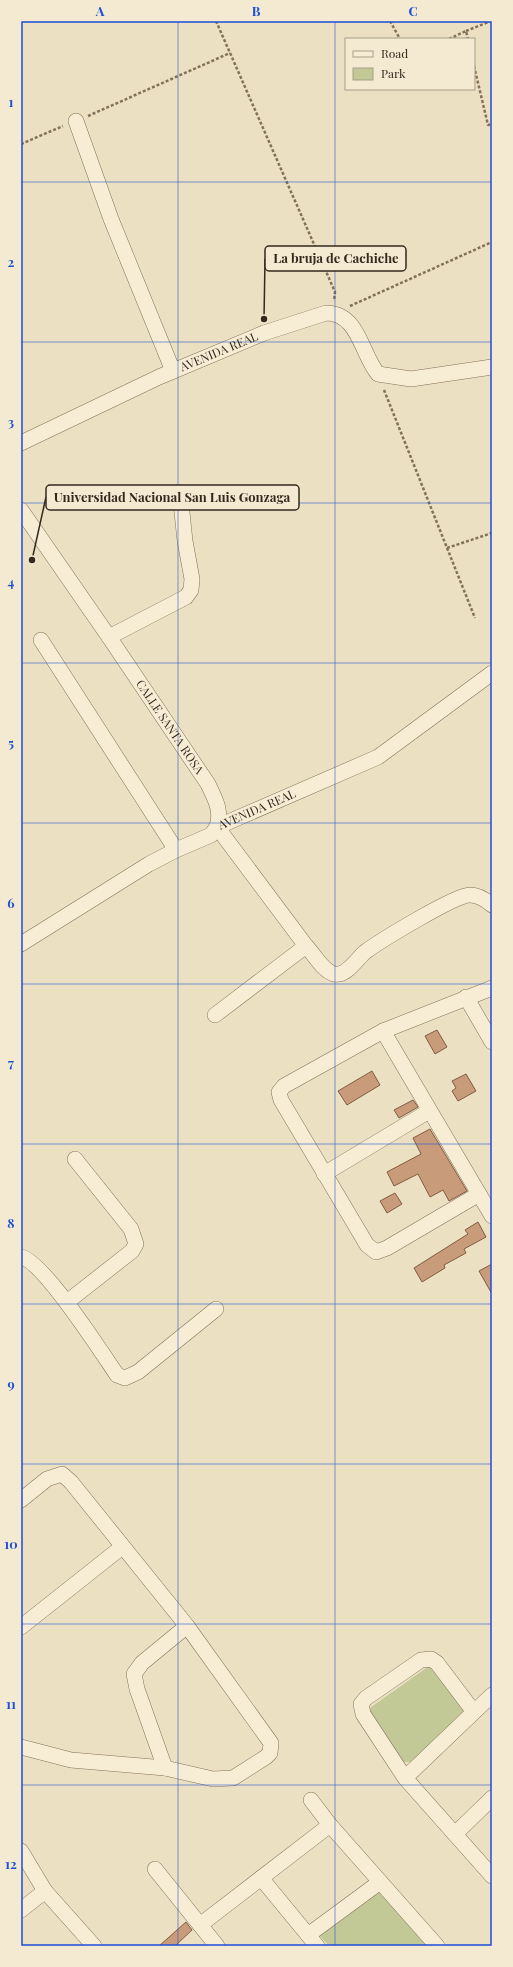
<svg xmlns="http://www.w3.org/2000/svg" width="513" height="1967" font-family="'Playfair Display',serif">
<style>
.green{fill:#c2c997}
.building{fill:#c89b7a;stroke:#825c41}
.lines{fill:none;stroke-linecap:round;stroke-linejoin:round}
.minor-casing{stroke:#84715a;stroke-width:16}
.path{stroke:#84715a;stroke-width:2.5;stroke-dasharray:3 2;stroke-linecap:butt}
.minor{stroke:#f7edd5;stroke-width:15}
.grid{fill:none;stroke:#1d4ed8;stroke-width:1;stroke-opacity:0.55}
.labels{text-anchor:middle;stroke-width:3.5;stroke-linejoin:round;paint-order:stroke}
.street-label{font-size:12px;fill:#35291e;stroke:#f3ead1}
.leader{fill:none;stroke:#35291e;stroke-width:1.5}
.callout-dot{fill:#35291e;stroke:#f3ead1;stroke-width:1.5}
.callout{fill:#f3ead1;stroke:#35291e;stroke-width:1.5}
.callout-label{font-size:13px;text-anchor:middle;font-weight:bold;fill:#35291e}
.neatline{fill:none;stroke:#1d4ed8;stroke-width:1.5}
.grid-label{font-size:13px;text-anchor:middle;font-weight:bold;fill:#1d4ed8}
</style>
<rect width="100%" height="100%" fill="#ebe0c2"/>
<!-- green -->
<path class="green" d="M429,1666L466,1710L412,1762H405L399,1759L367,1710Z
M380,1889L429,1946H329L319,1935Z"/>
<!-- building -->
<path class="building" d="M437,1030L447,1047L435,1054L425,1036Z
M372,1071L380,1085L347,1105L338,1091Z
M466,1074L476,1091L458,1101L452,1091L456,1088L452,1081Z
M413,1100L418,1107L399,1118L394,1110Z
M430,1129L467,1191L449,1201L443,1190L430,1197L418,1174L394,1186L387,1172L421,1154L413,1138Z
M395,1193L402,1204L387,1213L380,1201Z
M478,1222L486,1237L464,1249L466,1253L444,1265L445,1268L422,1282L414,1268L468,1234L465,1230Z
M492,1264V1294L479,1271Z
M186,1922L192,1930L175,1946H159Z"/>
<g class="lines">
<!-- minor casing -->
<g class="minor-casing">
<g id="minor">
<path d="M76,121L111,219L173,371"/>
<path id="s1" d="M21,443L159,377L264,333L326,313C359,313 361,354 378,374L411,379L492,367"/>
<path id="s2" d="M21,510L109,637L208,784C215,799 222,810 217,827L306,946"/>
<path d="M109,637L186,597L191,590L192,579L185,541L181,503"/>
<path d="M41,640L176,850"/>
<path id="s3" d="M21,944L149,864L176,850L211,835L217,827L378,757L492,673"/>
<path d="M466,997L492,1042"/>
<path d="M215,1015L306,946C314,954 323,971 334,974C346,977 357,959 365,952C380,941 455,895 470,895C479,895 486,900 492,905"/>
<path d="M383,1031L492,1216"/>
<path d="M324,1174L429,1111"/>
<path d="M479,1194L387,1248L376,1252L367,1245L281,1100L279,1092L284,1086L383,1031L492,988"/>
<path d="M21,1257C43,1261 102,1353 117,1375L125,1378L138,1372L216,1309"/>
<path d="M67,1302L132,1251L136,1244L131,1229L75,1159"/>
<path d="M21,1500L47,1479L62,1474L71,1482L187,1626L271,1743L270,1753L266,1757L233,1778L213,1779L165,1768"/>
<path d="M21,1627L122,1547"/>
<path d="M474,1712L492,1695"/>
<path d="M21,1747L71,1760L165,1768L137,1689L134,1674L142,1663L187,1626"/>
<path d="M405,1778L474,1712L437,1663L431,1659L421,1660L366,1698L361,1704L363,1714L405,1778L492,1876"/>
<path d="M311,1800L330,1825L437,1946"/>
<path d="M455,1834L492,1798"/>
<path d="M21,1851L45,1891L94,1946"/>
<path d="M155,1869L217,1946"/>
<path d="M261,1878L317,1946"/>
<path d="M21,1910L45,1891"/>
<path d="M200,1925L330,1825"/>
<path d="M308,1935L380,1882"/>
</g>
</g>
<!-- path -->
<path class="path" d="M216,21L335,292L334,301
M390,21L400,39
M466,31L491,21
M449,39L466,31L468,39
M474,66L488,125L492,124
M88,116L230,53
M21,144L63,126
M350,306L492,242
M384,390L475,618
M447,548L492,533"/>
<!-- minor -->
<use href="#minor" class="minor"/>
</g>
<!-- grid -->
<path class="grid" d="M178,21V1946M335,21V1946M21,182H492M21,342H492M21,503H492M21,663H492M21,823H492M21,984H492M21,1144H492M21,1304H492M21,1464H492M21,1624H492M21,1785H492"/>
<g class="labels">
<!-- street labels -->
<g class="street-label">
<text dy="4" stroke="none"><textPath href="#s1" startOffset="218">AVENIDA REAL</textPath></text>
<text dy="4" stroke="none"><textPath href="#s2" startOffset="263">CALLE SANTA ROSA</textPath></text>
<text dy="4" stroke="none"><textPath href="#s3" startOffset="273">AVENIDA REAL</textPath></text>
</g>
</g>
<!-- callouts -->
<path class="leader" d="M264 319L265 259M32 560L46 497"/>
<g class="callout-dot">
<circle cx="264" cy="319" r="4"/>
<circle cx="32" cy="560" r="4"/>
</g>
<g class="callout">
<rect x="265" y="246" width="141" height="25" rx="4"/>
<rect x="46" y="485" width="253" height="25" rx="4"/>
</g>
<g class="callout-label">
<text x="336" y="263">La bruja de Cachiche</text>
<text x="172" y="502">Universidad Nacional San Luis Gonzaga</text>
</g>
<!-- border -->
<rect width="513" height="1967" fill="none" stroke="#f3ead1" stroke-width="44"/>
<!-- legend -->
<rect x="345" y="38" width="130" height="52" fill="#f3ead1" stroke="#a79d89"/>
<rect x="353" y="51" width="20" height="6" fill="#f7edd5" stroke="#a79d89"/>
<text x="381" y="58" font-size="12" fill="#35291e">Road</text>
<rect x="353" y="68" width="20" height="12" fill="#c2c997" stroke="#a79d89"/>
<text x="381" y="78" font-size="12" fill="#35291e">Park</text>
<rect x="22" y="22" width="469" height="1923" class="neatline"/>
<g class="grid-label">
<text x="100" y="16">A</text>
<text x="256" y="16">B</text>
<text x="413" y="16">C</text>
<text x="11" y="107">1</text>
<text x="11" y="267">2</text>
<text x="11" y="427">3</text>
<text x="11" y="587">4</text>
<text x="11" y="748">5</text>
<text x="11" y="908">6</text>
<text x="11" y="1068">7</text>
<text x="11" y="1228">8</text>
<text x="11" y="1389">9</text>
<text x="11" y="1549">10</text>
<text x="11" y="1709">11</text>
<text x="11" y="1869">12</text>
</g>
</svg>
